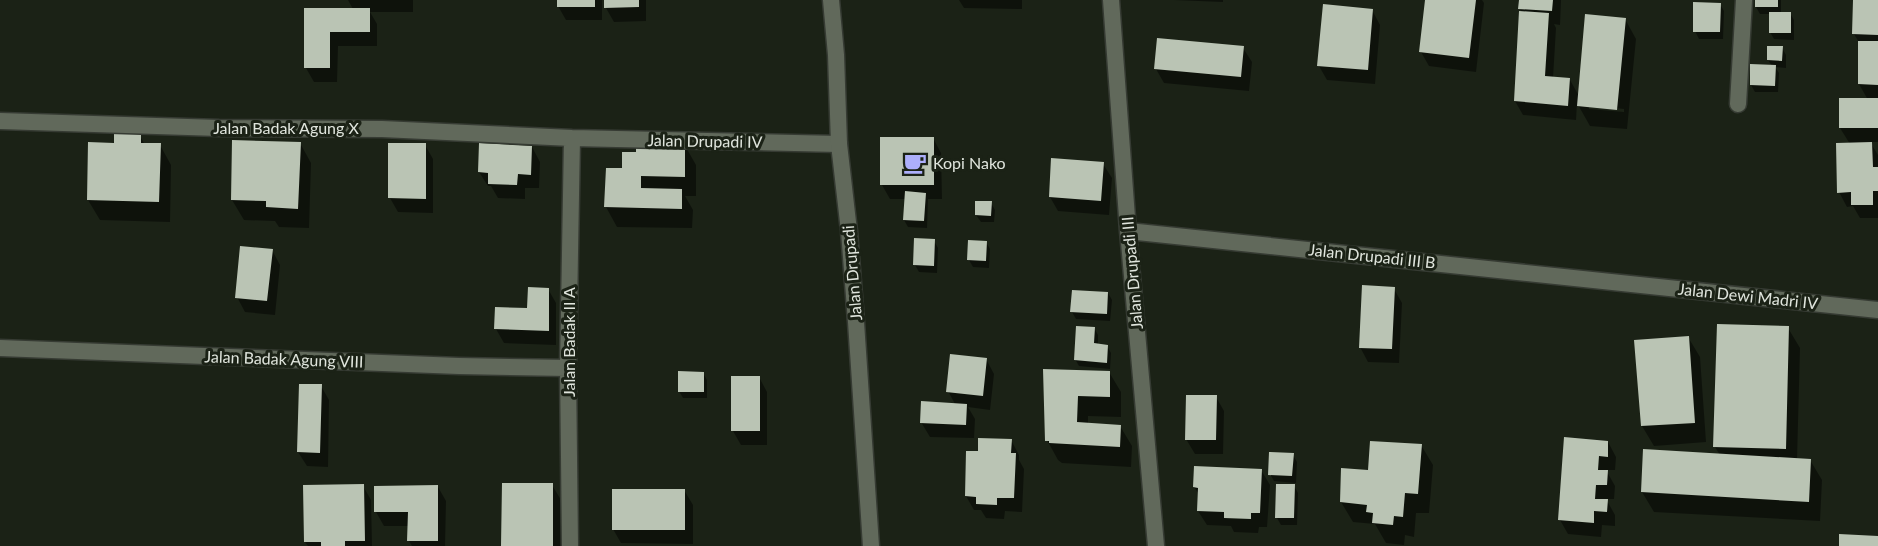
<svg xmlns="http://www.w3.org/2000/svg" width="1878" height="546" font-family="Lato,sans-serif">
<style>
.shadow{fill:#0007;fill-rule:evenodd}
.building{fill:#bac4b4}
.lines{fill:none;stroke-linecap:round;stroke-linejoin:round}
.minor-casing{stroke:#363b33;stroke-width:19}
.tertiary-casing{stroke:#363b33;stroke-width:19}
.minor{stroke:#61695b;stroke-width:16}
.tertiary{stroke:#61695b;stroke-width:16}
.labels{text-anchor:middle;stroke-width:6;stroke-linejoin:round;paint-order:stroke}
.street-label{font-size:16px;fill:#e0e5dd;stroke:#1b2216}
.poi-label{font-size:16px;fill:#e0e5dd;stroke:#1b2216;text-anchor:start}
</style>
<rect width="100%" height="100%" fill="#1b2216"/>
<!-- shadow -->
<path class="shadow" d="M348,0H413V12H370L377,24V46H338L337,82H314L306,68V9H353Z
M558,0H602V20H566L558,6Z
M605,0H646V21L614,22L606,8Z
M959,0H1022V9L964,8Z
M1174,0H1223V2Z
M1427,0H1482L1484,3L1476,72L1429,66L1421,52Z
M1520,0H1561L1560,25L1554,24L1556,28L1553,78L1570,80L1579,96L1625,19L1636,39L1627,129L1590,126L1577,103L1576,120L1523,115L1515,101L1521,12L1522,13L1520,9ZM1589,105L1624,109V112L1589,109Z
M1756,0H1781V13H1790L1794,20V40L1774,39L1770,32V14H1760L1756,7Z
M1855,0H1878V142H1870L1878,155V218H1860L1853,206L1847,207L1839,192L1850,144L1840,128L1868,100L1859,84L1860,44L1854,34Z
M1720,4L1724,11L1723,39H1699L1695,31Z
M1372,10L1380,25L1375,84L1327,80L1319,66Z
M1243,48L1252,62L1249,91L1164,83L1156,69Z
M1782,48L1786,55V68L1775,67L1779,73L1778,92H1755L1751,85L1772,66L1768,60Z
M140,136L145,145H160L171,165L170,222L100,220L88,200L115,144Z
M933,138L941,153L942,199H928L927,228L908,227L904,220L906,199H890L882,185L881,139Z
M300,143L311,163L309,228L279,227L275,221L244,220L232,200Z
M684,144L696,165V196H685L693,210L692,228L617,227L606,207L623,169L637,153Z
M425,145L433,159V213L398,212L390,198Z
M532,147L540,162L539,188H525V199L498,198L491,186H488L479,172Z
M1103,164L1112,178L1109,215L1058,211L1050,197Z
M991,203L995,210L994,222H981L976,215Z
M934,241L938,248L937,273L919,272L915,265Z
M986,242L990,249L989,268L973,267L969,260Z
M272,250L280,265L275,315L245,312L237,297Z
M548,289L556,303V345L504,343L496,329L529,310Z
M1394,289L1402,303L1399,363L1368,362L1360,347Z
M1108,293L1112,300L1110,321L1076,319L1072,312Z
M1718,326L1788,328L1800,348L1797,460H1810L1822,480L1820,521L1654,512L1642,492L1720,455L1715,447Z
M1094,328L1098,335V345L1107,346L1111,353L1110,369L1079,366L1075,359Z
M1688,337L1700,357L1706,442L1654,446L1642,426L1636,341Z
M986,359L994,374L990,410L968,407L975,419L974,438L930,437L921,422L955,404L948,391Z
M1045,371L1109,372L1121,392V417L1088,416V424L1120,426L1132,446L1131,467L1062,463L1058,460L1047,440Z
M703,373L707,380V398H683L679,391Z
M759,377L767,392V445H741L733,431Z
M321,386L329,400L328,467L307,466L298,452Z
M1216,397L1224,411L1223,454H1195L1186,439Z
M1566,439L1608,442L1616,457L1615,470H1606L1615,486L1614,499H1606L1615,515V526L1602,525L1601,537L1568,534L1560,520Z
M1011,440L1019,455V460L1024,469L1022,512L1005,511L1004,519L986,518L981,510H974L966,496Z
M1421,445L1433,465L1429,513H1416L1414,537L1405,535L1404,545L1386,543L1375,524L1353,522L1341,502L1369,472Z
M1293,455L1297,462L1296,483L1274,481L1270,474Z
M1261,470L1270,485L1267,527H1259L1258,533L1234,532L1231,526L1207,525L1198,511L1199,494L1194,487Z
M552,485L564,505V546H503Z
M363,486L371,500L372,546H308L305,542Z
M1294,486L1298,493L1297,525H1281L1277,518Z
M438,487L446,501L445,546H412L409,541V526H384L376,512Z
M684,490L693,505V544L621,543L613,529Z"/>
<!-- building -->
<path class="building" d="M557,0H595V7H557Z
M604,0H639V7L604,8Z
M1425,0H1476L1469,58L1419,52Z
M1519,0H1553L1552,11L1518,9Z
M1755,0H1778V7H1755Z
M1853,0H1878V35L1852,34Z
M1693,2L1721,3L1720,32H1693Z
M1323,4L1373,9L1368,70L1317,66Z
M304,8H370V32H330V68H304Z
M1519,11L1549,13L1545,76L1570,78L1568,106L1514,101Z
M1769,12H1791V33H1769Z
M1585,14L1626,18L1617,110L1577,106Z
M1157,38L1244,46L1241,77L1154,69Z
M1858,41H1878V85L1858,84Z
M1767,46H1783L1782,61L1767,60Z
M1750,64L1776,65L1775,86L1750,85Z
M1839,98H1878V128H1839Z
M114,134H141V143H161L159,202L87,200L88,142L114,143Z
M880,137H934V185H880Z
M232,140L301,142L298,209L266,207V201L231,200Z
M636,142L685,143V177L641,176V188L682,189V209L604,207L606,168H622V152H636Z
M1872,142L1873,167H1878V191H1873V205H1851V192L1837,193L1836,143Z
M388,143H426V199L388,198Z
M479,143L532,146L531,175L518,174L517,185L488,184V173L478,172Z
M1051,158L1104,162L1101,201L1049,197Z
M905,191L926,193L924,221L903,220Z
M975,201H992L991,216L975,215Z
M914,238L935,239L934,266L913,265Z
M968,240L987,241L986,261L967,260Z
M240,246L273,249L267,301L235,298Z
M1362,285L1395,287L1392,349L1359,348Z
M528,287L549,288V331L494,329L495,307L527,308Z
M1072,290L1108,292L1107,314L1070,312Z
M1717,324L1789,326L1786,449L1713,447Z
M1076,326L1095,327L1094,343L1108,345L1107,363L1074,360Z
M1689,336L1695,423L1641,426L1634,340Z
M950,354L987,358L983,396L946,392Z
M1043,369L1110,371V397L1078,396L1077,422L1121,425L1120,447L1049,443V441H1045Z
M678,371L704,372V392H678Z
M731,376H760V431H731Z
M299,384H322L320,453L297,452Z
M1186,395H1217L1216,440H1185Z
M921,401L967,404L966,425L920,423Z
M1564,437L1608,441V457L1599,456L1598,470H1608L1607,485H1596L1595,499H1608L1607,512L1594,511V523L1558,520Z
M978,438L1012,439L1011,453H1016L1014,498H997V505L976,504V497L965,496L966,451H978Z
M1370,441L1422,444L1418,494L1405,493L1403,517L1394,516L1393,525L1372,523L1373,513L1366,512L1367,505L1340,502L1341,468L1368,470Z
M1643,449L1811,459L1809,502L1641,492Z
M1269,452L1294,453L1292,476L1268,475Z
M1194,466L1262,469L1260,513H1251V519L1224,518V512L1197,511L1198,488L1193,487Z
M502,483H553V546H501Z
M364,484L365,541H345V546H321V542H304L303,485Z
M1276,484H1295L1294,518H1275Z
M438,485V541H407L408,512H374V486Z
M612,489H685V530H612Z
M1839,534L1878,536V546H1839Z"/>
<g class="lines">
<!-- minor casing -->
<g class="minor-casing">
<path id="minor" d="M1111,0L1128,231L1156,546
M1738,104L1744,0
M0,121L219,128L382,129L572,138L839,144
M1128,231L1878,310
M0,348L459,366L568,368
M570,546L568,368L572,138"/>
</g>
<!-- tertiary casing -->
<g class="tertiary-casing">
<path id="tertiary" d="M831,0L836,55L839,144L849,231L856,322L871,546"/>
</g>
<!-- minor -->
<use href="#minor" class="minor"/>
<!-- tertiary -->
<use href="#tertiary" class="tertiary"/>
</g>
<!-- icons -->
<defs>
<g id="cafe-bare" transform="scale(1.8)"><path d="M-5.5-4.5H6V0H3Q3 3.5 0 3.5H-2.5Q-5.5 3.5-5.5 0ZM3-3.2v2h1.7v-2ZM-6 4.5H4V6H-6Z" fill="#adaffb" stroke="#1b2216" stroke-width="2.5" paint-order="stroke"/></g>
</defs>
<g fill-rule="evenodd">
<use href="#cafe-bare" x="915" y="163"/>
</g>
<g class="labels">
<!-- street labels -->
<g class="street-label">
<text x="286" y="134">Jalan Badak Agung X</text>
<text transform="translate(705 141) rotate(1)" y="6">Jalan Drupadi IV</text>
<text transform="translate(1372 256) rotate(6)" y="6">Jalan Drupadi III B</text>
<text transform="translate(852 273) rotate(-95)" y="6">Jalan Drupadi</text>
<text transform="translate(1132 273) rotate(-95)" y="6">Jalan Drupadi III</text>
<text transform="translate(1748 296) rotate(6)" y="6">Jalan Dewi Madri IV</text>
<text transform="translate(569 342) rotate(-90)" y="6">Jalan Badak II A</text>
<text transform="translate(284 359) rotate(2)" y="6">Jalan Badak Agung VIII</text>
</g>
<!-- poi labels -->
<g class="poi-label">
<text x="933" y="169">Kopi Nako</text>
</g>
</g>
</svg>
